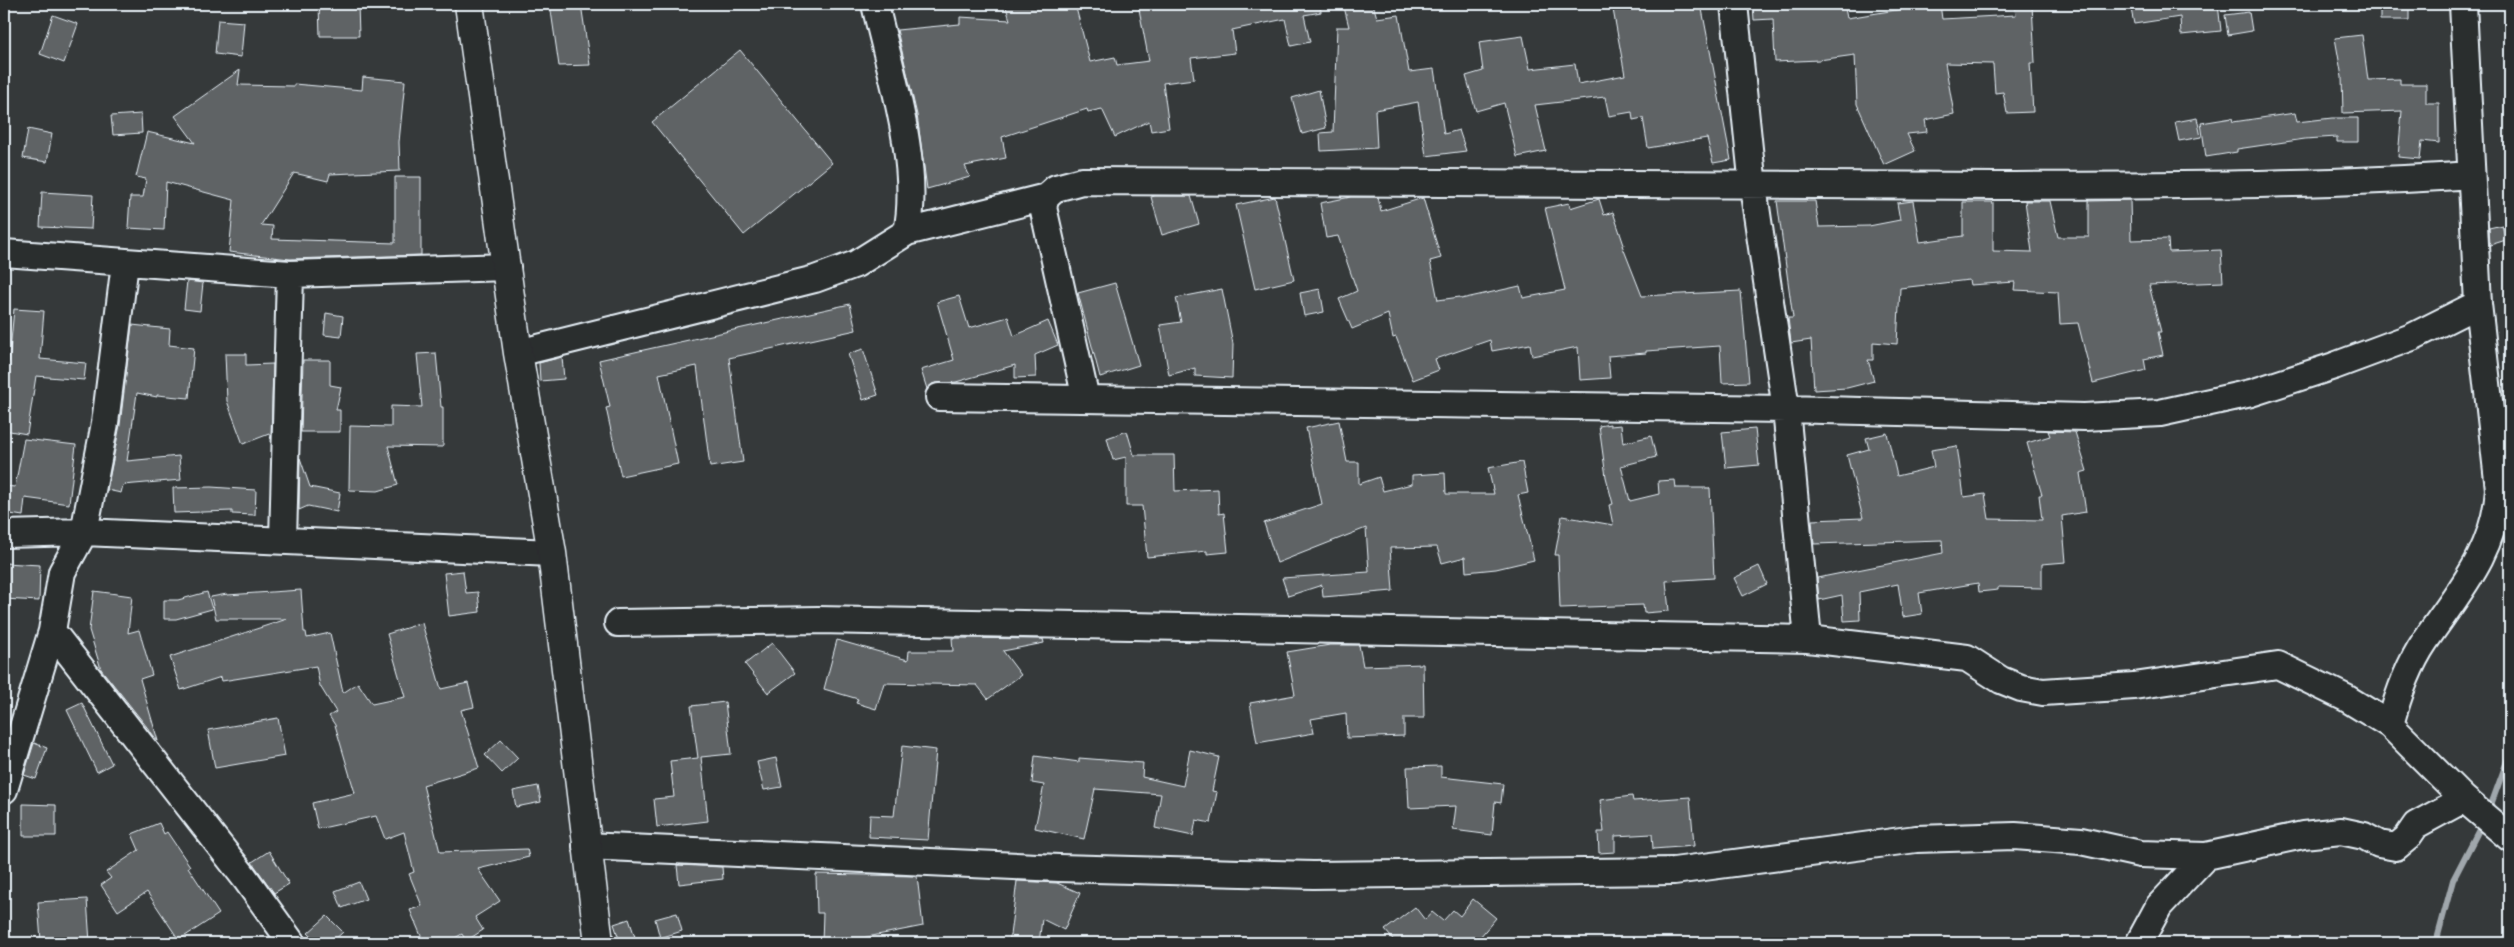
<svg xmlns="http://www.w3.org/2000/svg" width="2514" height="947" font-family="Caveat,sans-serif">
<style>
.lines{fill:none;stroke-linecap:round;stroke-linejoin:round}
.stream{stroke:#a0a7ac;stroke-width:6}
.building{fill:#5f6365;stroke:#e8f1f8}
.minor-casing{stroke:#e8f1f8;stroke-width:30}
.major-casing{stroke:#e8f1f8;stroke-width:31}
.minor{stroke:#2a2d2e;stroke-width:26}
.major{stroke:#2a2d2e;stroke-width:28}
</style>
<rect width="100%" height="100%" fill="#35393a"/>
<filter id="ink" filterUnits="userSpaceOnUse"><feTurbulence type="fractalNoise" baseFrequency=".02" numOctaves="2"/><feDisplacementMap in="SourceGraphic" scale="10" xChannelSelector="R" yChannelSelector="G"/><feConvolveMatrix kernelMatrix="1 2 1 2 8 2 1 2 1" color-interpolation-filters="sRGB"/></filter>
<g filter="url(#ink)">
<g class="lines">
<!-- stream -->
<path class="stream" d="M2488,813L2510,753
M2436,943L2453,880L2483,822"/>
</g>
<!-- building -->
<path class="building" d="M319,4H358L359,36H320Z
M550,4H581L590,65L559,66Z
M1005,4H1075L1090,62L1115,57L1117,65L1149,61L1138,4H1320L1321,12L1304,15L1310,42L1291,46L1285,19L1232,30L1235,53L1191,58L1194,79L1163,83L1169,128L1151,131L1149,121L1115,137L1102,109L1088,112L1087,109L1002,137L1006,158L965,166L970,177L927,189L917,115L897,30L960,24V17L1010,20Z
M1356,4H1373L1377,18L1399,15L1409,72L1434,69L1444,134L1459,130L1466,151L1426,156L1418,102L1375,110L1377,148L1321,151L1320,133L1333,132L1337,27H1349L1344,7Z
M1612,4H1701L1731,160L1713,163L1707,138L1648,148L1643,118L1633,120L1632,112L1609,116L1605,97L1535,105L1546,151L1517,157L1504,103L1476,111L1466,76L1483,71L1479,42L1523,36L1530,69L1575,64L1578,84L1625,75Z
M1753,4H1844L1847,18L1902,9L1901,4H1940L1942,19L2016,15L2014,4H2032L2035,63H2030L2033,112L2007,113L2003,92L1995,93L1993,64L1945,63L1954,114L1925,120L1927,132L1907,134L1915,151L1884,165L1857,104L1855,55L1819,60L1775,62L1773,19L1754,20Z
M2130,4H2218L2221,31L2181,35L2180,17L2134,24Z
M2380,4H2409V20H2380Z
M2249,12L2252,31L2228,35L2225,15Z
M53,15L78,24L64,63L40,54Z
M218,20L244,22L241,57L215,54Z
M2362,35L2368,80L2400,79V84H2426V103H2439V143L2422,141L2420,159L2398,157L2402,111L2343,113L2342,77L2335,38Z
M740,50L832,163L744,235L652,122Z
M240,70L238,85L294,86V84L362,90L363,77L405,81L399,142L400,171L330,174L328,181L294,173L261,225L273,226L272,239L395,243V177H421V255L290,259L229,252L234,200L166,182L164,230L128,228L130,197H143L146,179L136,177L147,132L195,143L175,116Z
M1319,90L1326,128L1302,134L1292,98Z
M2295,113L2297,122L2332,118H2358V142H2337V137L2305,139L2237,149V152L2206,157L2201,123L2232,118L2233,122Z
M141,114L142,133L113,135L111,116Z
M2197,118L2201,137L2179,141L2175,122Z
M28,129L52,134L47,162L23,158Z
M42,192L93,195L91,229L40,227Z
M1155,196H1191L1199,224L1162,235L1151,197Z
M1275,197L1294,280L1255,289L1236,205Z
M1351,197H1378L1381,211L1423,198L1441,258L1430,261L1438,300L1460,297L1461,299L1520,286L1523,298L1565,290L1545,208L1569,203L1570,208L1599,199L1604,215L1613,212L1624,245H1622L1642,296L1741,291L1749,382L1722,383L1720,346L1646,351V353L1608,356L1610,378L1580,380L1578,347L1532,356L1530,344L1492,351L1490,340L1435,359L1439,370L1413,380L1396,337L1393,338L1388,314L1352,329L1339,299L1357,291L1338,236L1326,238L1320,203Z
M2130,200L2131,240L2168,239L2169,252L2221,250L2223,282L2149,285L2161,332H2158L2163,355L2144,359L2146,370L2093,383L2078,323L2060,324L2058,292L2014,290L2015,282L1970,285L1969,280L1900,288L1897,344L1873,342V360H1868L1874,381L1847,388L1814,390L1811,340L1791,343L1788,318H1793L1777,201H1815L1819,227L1869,226L1900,220L1897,203L1913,201L1920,242L1963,236V202H1993V251L2032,252L2025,201H2050L2058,237H2089V201Z
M2502,225L2506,240L2490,245L2489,228Z
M187,281L203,283L200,311L184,309Z
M1115,283L1139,365L1100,377L1078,293Z
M1222,289L1233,344L1232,378L1195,376V368L1169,375L1160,325L1181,322L1176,298Z
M1320,289L1324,312L1304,316L1300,293Z
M959,296L969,328L1008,317L1014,336L1048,321L1058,345L1035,355L1036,377L1015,378V365L956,382L932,384L927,389L921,370L954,360L937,302Z
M850,304L856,330L729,358L743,462L710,467L697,366L659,374L678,464L621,476L606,408L610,407L599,360Z
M14,309L44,311L40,359L86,363L84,380L36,376L27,434L4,430V363L9,362Z
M326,313L343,316L341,337L324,335Z
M132,325L170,329L169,345L194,348L189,398L157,395V397L137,393L127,461L179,456L181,480L123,485L121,493L107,490L120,425Z
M863,349L878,395L863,400L848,354Z
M436,353L441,407H443V447L388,446L398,485L378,491L349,490L350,426L391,427V406L422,407L417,354Z
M225,354H246V365L273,364L271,439L269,434L243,444L227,401Z
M562,357L564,379L540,381L539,363Z
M303,360H330V385L341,387L336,410H340V432H301Z
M1339,421L1347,462H1359V484L1379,477L1383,491L1412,484V475L1445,473L1446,494H1494L1488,468L1522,462L1528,493L1518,495L1534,560L1496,569L1466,572L1465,557L1442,563L1437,547L1390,548L1393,591L1323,597L1322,585L1288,596L1282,578L1369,572L1366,528L1277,563L1264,523L1322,504L1306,428Z
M1610,424V426L1621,425L1623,443L1651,436L1656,457L1621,466L1630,501L1659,494L1658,481L1675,480L1676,488H1710L1714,578L1666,581L1669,611L1644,613L1643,605L1560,608L1558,555H1555L1562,516L1613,525L1609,505L1613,504L1606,477L1599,426Z
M1755,429L1759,465L1726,468L1722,432Z
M1127,431L1134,455H1174L1175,491L1218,489L1219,514L1224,513L1228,552L1207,554V551L1147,557L1142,506H1126V457L1113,460L1107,438Z
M2048,431L2075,432L2087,471L2080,473L2086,512L2062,516L2066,562L2042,564V588L1998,587V590L1979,592L1978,583L1919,593L1922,614L1903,617L1898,584L1859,592L1860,620L1844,621L1842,595L1819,600L1817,578L1943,553L1942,540L1814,544L1812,520L1863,518L1847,455L1869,449L1866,438L1887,433L1897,476L1934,467L1931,450L1957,446L1964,497L1985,494L1989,519L2042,520L2039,495H2042L2027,443L2050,436Z
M24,439L76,445L69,504L25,498L23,516L4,513V486L15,487Z
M300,458L310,487L340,493L337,512L308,506L299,510Z
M211,487L256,490L255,515L232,514V511L174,513L173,488Z
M4,563L40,565L39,601L4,599Z
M1759,566L1767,584L1743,596L1734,578Z
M463,571L466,593L478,592L480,612L449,616L444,573Z
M301,590L304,632H306L307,638L330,633L343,693L358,683L372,704L405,697L387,634L422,623L441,689L468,683L474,707L461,710L479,768L423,785L440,852L527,849L529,857L478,869L500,901L475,917L483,930L466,941L462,934L446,943H424L410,910L422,906L409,874L414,872L404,832L385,839L376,816L318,829L312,803L355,793L335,725L329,716L336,712L320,686L316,666L222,681L221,677L181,690L170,657L287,619H216L211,597L227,594V595Z
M94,591L132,596L128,633L139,630L152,675L140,679L158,741L101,669L89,630Z
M207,592L212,609L176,619H164V600H178Z
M952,638L1043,639L1044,643L1003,651L1021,675L988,699L977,685L884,683L876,709L856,703L858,699L824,689L837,640L908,660L909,651H953Z
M772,643L795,673L768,693L745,664Z
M1330,645H1359L1363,666L1423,664L1424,718H1404V736L1347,738L1346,713L1311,719L1314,733L1257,743L1250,703L1295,695L1287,652Z
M725,702L731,754L701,757L708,821L657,827L654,799L674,797L670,761L698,758L691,706Z
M82,703L112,764L97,772L67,710Z
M278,718L285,756L215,768L208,730Z
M501,740L518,758L502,773L485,755Z
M34,743L47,748L36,779L24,775Z
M902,746L936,750L928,840L869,837L870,815L894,816Z
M1190,750L1219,757L1212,791L1217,792L1211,823L1196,820L1193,836L1155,828L1161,794L1095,789L1084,839L1035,828L1044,785L1032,783L1035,756L1079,762V758L1143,763L1142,777L1183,786Z
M776,758L782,787L764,790L757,762Z
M1441,766V777L1503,784L1501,803L1495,802L1492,835L1453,830L1456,806L1409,808L1407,767Z
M538,786L541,802L516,807L513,791Z
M1632,796L1633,801L1690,797L1694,846L1653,849L1652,834L1615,836V852L1599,853L1598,832H1604L1600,800Z
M23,804L56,805V836H23Z
M159,823L164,834L167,832L190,866L188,867L219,914L179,940L147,892L118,911L101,885L111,878L106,872L139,850L132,834Z
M269,851L289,884L274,893L252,862Z
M677,865L722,867L723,879L679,884Z
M816,874L917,876L923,926L852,940V943H822L823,913H817Z
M1017,881L1057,883L1080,893L1064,930L1042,919L1039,943H1009Z
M359,882L366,899L342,908L335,891Z
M87,899L90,943H70V939L41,941L38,902Z
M1473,899L1496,918L1475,943H1396L1385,930L1415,907L1425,920L1432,912L1443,921L1453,910L1460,916Z
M677,913L682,931L660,938L655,919Z
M327,916L343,932L331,943H318L308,933Z
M629,919L635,937L620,942L614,924Z"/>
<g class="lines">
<!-- minor casing -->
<g class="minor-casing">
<path id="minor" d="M1734,4L1753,187L1786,409L1808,639
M2463,4L2478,304L2499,489C2495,552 2459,591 2425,641C2408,666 2398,695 2390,725L2464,799L2510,838
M1046,197L1043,207L1086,399
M907,232L1046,197L1056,188L1082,181C1387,181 1692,187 1996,186C2154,185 2313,186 2471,175
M4,253L290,274L507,267
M518,353L815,279L856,264L907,232C921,165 890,71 875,4
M939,397L1786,409L2084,417L2160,413L2251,393L2334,366L2412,337L2478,304
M4,534L84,532L552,553
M283,540L290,274
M618,623L818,620L1808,639L1967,658L2001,680L2021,688L2043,692L2134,686L2278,665L2346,698L2390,725
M52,631L245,878L292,943
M4,790L52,631L62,572L84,532L105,423L125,263
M586,846L1059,868L1313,875L1674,871L1916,839L2015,836L2081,841L2140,854L2206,856L2303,835L2341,831L2364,836L2379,844L2396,847L2407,838L2416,825L2464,799
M2139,943L2159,906L2206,856"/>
</g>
<!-- major casing -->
<g class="major-casing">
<path id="major" d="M469,4L518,353L552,553L599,943"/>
</g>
<!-- minor -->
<use href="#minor" class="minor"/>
<!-- major -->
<use href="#major" class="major"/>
</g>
</g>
<!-- margin -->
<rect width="2514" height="947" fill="none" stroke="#2a2d2e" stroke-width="20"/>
<rect x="10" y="10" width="2494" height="927" fill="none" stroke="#e8f1f8" stroke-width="2" filter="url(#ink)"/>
</svg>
